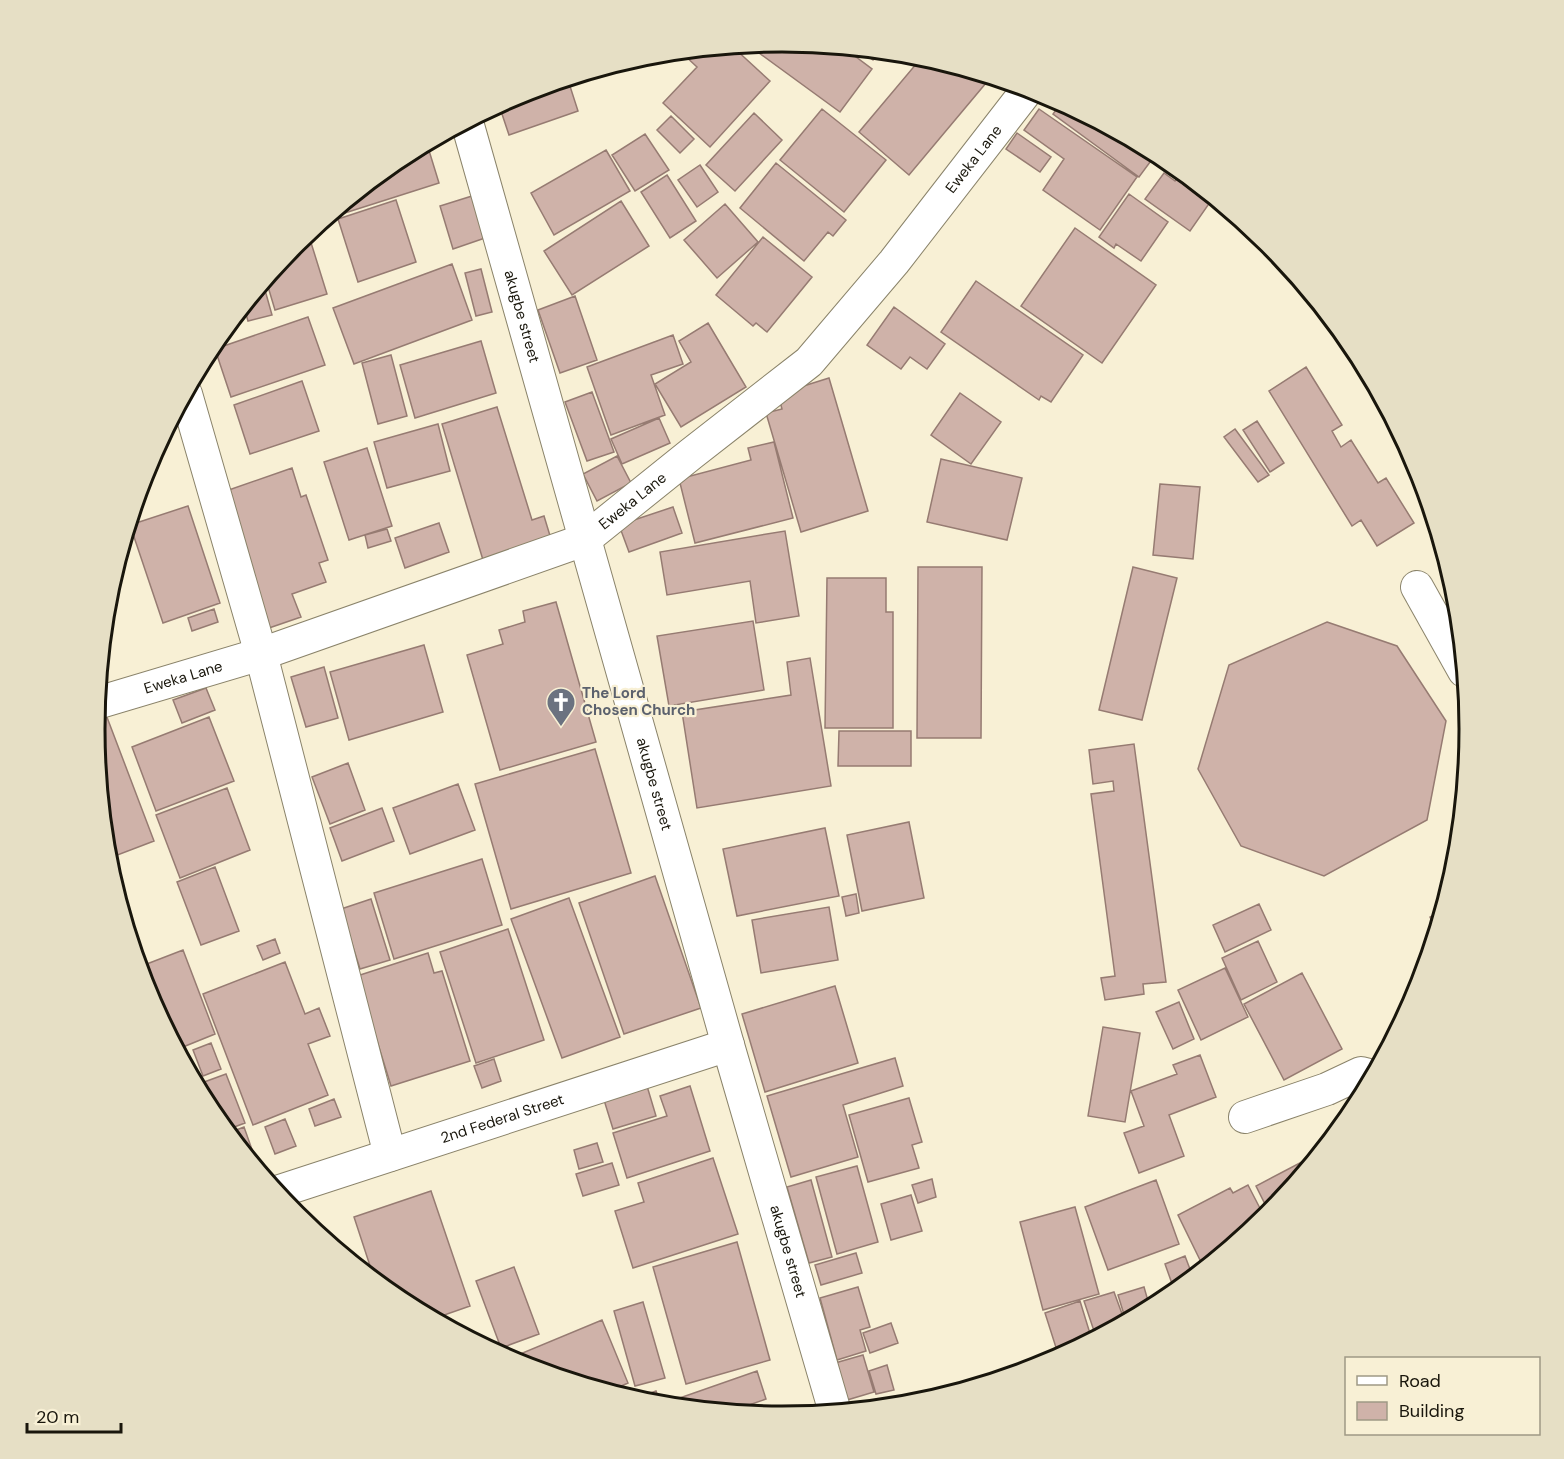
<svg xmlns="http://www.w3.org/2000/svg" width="1564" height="1459" font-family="'DM Sans',sans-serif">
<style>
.building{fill:#cfb2a9;stroke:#967b72;stroke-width:1.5}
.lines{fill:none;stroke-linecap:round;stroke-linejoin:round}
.street-casing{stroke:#8a836a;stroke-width:34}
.street{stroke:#fff;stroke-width:32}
.labels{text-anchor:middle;stroke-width:4.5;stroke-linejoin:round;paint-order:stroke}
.street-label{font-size:15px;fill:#19160c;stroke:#f8f0d5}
.worship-label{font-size:15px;font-weight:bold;fill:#5b616d;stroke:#f8f0d5;text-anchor:start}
.rim{fill:none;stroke:#19160c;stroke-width:3}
</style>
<rect width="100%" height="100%" fill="#f8f0d5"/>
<!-- building -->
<path class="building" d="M782,42L844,48L872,69L840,112L748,45Z
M733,47L770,81L710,147L663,103L697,67L682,53L683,52L713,49L715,51L717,48Z
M857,49L878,51L873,60Z
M922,57L974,73L986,83L909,175L859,132Z
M568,80L578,111L509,135L499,105L519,94Z
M1061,103L1156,154L1139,177L1053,114Z
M822,109L886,160L844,212L780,160Z
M1039,109L1137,177L1100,230L1043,190L1064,159L1024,130Z
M754,113L782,140L735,191L706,165Z
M671,116L694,139L680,153L657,130Z
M1017,133L1051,157L1040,172L1006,149Z
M645,134L669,170L635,191L612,155Z
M427,144L439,183L326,219L400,158Z
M606,150L630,191L554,235L531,193Z
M776,163L846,220L833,236L828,232L804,261L740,208Z
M700,165L718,192L697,207L678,180Z
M1181,172L1213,198L1190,231L1145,199L1164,173L1175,181Z
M667,175L696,221L670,238L641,192Z
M1129,194L1168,222L1141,261L1116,244L1114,248L1099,237Z
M472,196L485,238L453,249L440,206Z
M396,200L416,262L358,282L338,219Z
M621,201L649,246L572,295L544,251Z
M725,204L758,242L717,278L684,240Z
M1075,228L1156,285L1102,363L1021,306Z
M308,233L327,294L275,310L266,280L296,243Z
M763,237L812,277L767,332L756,323L753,326L716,295Z
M452,264L472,320L354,364L333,308Z
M481,269L492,312L476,316L465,273Z
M976,281L1083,355L1051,402L1041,396L1039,400L941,332Z
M263,283L272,315L248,321L244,307Z
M575,296L597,360L560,373L538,310Z
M894,307L945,344L927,369L910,357L901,369L867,345Z
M308,317L325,365L231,397L215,349Z
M708,323L746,387L681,427L655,384L691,362L679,341Z
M673,335L683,364L651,375L665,415L611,435L587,367Z
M481,341L496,393L415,418L400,365Z
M391,355L407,416L378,424L362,363Z
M1306,367L1342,425L1332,431L1341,447L1351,440L1378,483L1386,478L1414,523L1377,546L1361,520L1352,526L1269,391Z
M829,378L868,511L801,532L766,413L782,409L778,394Z
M302,381L319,431L250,454L234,405Z
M592,392L614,452L587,461L565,402Z
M960,393L1001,422L971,464L931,435Z
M497,407L532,520L544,516L551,539L483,560L442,424Z
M1386,408L1417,467L1420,476L1419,477L1381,411Z
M659,418L670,443L622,464L611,439Z
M1257,421L1284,463L1270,472L1243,430Z
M438,424L450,471L387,488L374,442Z
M1235,429L1269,475L1258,482L1224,437Z
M774,442L793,518L695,543L679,479L751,460L748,448Z
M367,448L392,526L349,540L324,462Z
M617,456L631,483L597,501L583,474Z
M941,459L1022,478L1007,540L927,522Z
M292,468L301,497L306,495L328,560L319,563L326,582L292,594L301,617L269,628L223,492Z
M1160,484L1200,487L1193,559L1153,555Z
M188,506L220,603L163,623L130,525Z
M673,507L682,533L629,552L619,525Z
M439,523L449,552L405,568L395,538Z
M387,529L391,541L368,548L365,535Z
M785,531L799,616L756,623L750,581L667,595L660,552Z
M918,567H982L981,738H917Z
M1133,567L1177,578L1142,720L1099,710Z
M827,578H886V612H893V728H825Z
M556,602L596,742L500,770L467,655L503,644L499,630L525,622L523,611Z
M214,609L218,622L192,631L188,618Z
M753,621L764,690L669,706L657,636Z
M1327,622L1397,646L1446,721L1427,820L1324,876L1241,846L1198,769L1229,665Z
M424,645L443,712L349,740L330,672Z
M810,658L831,786L697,808L682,712L791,695L787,662Z
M324,667L338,718L306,727L291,677Z
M206,688L215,710L182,723L173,700Z
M105,712L154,841L107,859L95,729L96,715Z
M209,717L234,781L156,811L132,747Z
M839,731H911V766H838Z
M1134,744L1166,982L1143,984L1144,994L1105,1000L1101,978L1115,976L1091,794L1114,791L1113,781L1093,784L1089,750Z
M595,749L631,873L511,909L475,784Z
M348,763L365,810L330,824L312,777Z
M458,784L475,830L410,854L393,808Z
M227,788L250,850L180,878L156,815Z
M382,808L394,841L342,861L330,828Z
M909,822L924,898L862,911L847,835Z
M825,828L839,896L737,916L723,849Z
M482,859L502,925L394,959L374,893Z
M215,867L239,931L201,945L177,882Z
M655,876L701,1008L624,1034L579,903Z
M856,894L859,913L846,916L842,897Z
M569,898L620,1037L562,1058L511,919Z
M371,899L390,960L360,969L341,909Z
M1259,904L1271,930L1225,952L1213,925Z
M829,907L838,960L761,973L752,920Z
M1442,911L1436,930L1430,917Z
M508,929L544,1040L476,1063L440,952Z
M275,939L280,953L263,960L257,946Z
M1258,941L1277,982L1241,1000L1222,958Z
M183,950L215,1034L183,1047L196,1080L194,1081L147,992L139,967Z
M428,953L434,973L442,971L470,1061L391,1086L357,976Z
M285,962L305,1014L319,1008L330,1036L308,1044L328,1095L253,1125L203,994Z
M1225,968L1248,1017L1201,1040L1178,990Z
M1302,973L1342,1049L1284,1080L1244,1004Z
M835,986L858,1063L765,1092L742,1014Z
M1179,1002L1194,1039L1173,1049L1156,1012Z
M1103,1027L1140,1033L1125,1122L1088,1116Z
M211,1043L221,1069L203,1076L193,1050Z
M1200,1055L1216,1097L1169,1115L1184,1156L1139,1173L1124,1133L1144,1126L1131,1091L1177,1074L1173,1065Z
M895,1058L903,1086L843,1105L858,1157L791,1177L767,1096Z
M494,1059L501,1081L482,1088L474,1066Z
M226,1074L245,1123L226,1130L210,1111L196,1085Z
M647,1086L656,1116L613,1129L604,1100Z
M690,1086L710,1151L627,1178L613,1133L667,1116L660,1096Z
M909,1098L922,1142L912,1145L919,1168L868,1182L849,1115Z
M334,1099L341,1117L315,1126L309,1109Z
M285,1119L296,1146L275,1154L265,1127Z
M244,1127L255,1158L250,1160L228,1133Z
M597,1143L603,1162L579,1169L574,1150Z
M1319,1153L1270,1214L1256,1186Z
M713,1158L738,1234L633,1268L615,1211L644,1202L638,1183Z
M612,1163L619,1185L583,1196L576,1174Z
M857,1166L878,1242L837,1254L816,1177Z
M932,1179L936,1197L918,1203L912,1185Z
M811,1180L832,1257L809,1263L787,1187Z
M1156,1180L1179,1244L1108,1270L1085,1207Z
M1248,1185L1265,1218L1231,1246L1201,1262L1178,1215L1230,1188L1233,1193Z
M431,1191L470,1306L433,1319L400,1301L375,1281L354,1217Z
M911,1195L922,1231L891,1240L881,1204Z
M1075,1207L1099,1294L1043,1310L1020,1222Z
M737,1242L770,1360L686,1384L653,1267Z
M856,1253L862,1273L821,1285L815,1265Z
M1185,1256L1193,1277L1175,1292L1165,1264Z
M514,1267L539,1334L501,1348L476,1281Z
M858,1287L870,1327L860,1330L866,1351L837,1360L820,1298Z
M1144,1287L1150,1308L1126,1321L1118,1295Z
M1114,1292L1125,1322L1096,1337L1084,1301Z
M1080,1301L1092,1340L1059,1357L1045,1313Z
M643,1302L665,1378L635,1386L614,1311Z
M602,1320L628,1383L608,1392L519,1365L508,1359Z
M891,1323L898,1343L870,1353L863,1333Z
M863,1355L874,1392L847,1400L835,1363Z
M887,1365L894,1390L876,1394L869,1371Z
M757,1371L766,1399L729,1412L672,1406L671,1401Z
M656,1391L661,1405L648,1404L638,1401L637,1398Z"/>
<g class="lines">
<!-- street casing -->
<g class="street-casing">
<g id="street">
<path id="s1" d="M467,122L728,1045L835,1412"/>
<path d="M186,394L261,654L390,1155"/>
<path d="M1417,587L1464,671"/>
<path id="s2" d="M97,703L261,654L584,540L691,454L809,362L894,262L1028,89"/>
<path d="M1245,1117L1327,1089L1361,1073L1373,1076"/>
<path id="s3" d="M277,1192L728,1045"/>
</g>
</g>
<!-- street -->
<use href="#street" class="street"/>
</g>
<!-- icons -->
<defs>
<g id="church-pin" transform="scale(1.5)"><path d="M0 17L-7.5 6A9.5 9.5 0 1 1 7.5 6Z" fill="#6b7280" stroke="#f8f0d5"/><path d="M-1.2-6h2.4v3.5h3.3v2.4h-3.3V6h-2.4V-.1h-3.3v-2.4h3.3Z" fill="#fff"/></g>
</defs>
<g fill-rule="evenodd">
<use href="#church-pin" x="561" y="702"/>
</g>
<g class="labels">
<!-- street labels -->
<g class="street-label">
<text dy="5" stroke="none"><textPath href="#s2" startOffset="1062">Eweka Lane</textPath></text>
<text dy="5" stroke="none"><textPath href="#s1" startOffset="202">akugbe street</textPath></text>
<text dy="5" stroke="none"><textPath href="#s2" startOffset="576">Eweka Lane</textPath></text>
<text dy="5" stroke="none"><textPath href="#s2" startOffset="90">Eweka Lane</textPath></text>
<text dy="5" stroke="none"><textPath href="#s1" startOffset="688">akugbe street</textPath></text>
<text dy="5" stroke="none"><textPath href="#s3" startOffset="237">2nd Federal Street</textPath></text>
<text dy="5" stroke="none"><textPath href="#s1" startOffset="1174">akugbe street</textPath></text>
</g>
<!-- worship labels -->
<g class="worship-label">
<text x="582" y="698">The Lord<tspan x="582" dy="17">Chosen Church</tspan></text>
</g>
</g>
<!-- crop -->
<path d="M0 0H1564V1459H0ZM105 729a677 677 0 1 1 1354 0a677 677 0 1 1-1354 0Z" fill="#e6dfc5" fill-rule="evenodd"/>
<path class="rim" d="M105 729a677 677 0 1 1 1354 0a677 677 0 1 1-1354 0Z"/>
<!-- legend -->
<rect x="1345" y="1357" width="195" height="78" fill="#f8f0d5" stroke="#9f9985" stroke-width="1.5"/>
<rect x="1357" y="1376" width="30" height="9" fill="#ffffff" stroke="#9f9985" stroke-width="1.5"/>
<text x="1399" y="1387" font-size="18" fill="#19160c">Road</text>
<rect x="1357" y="1402" width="30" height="18" fill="#cfb2a9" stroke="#9f9985" stroke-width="1.5"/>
<text x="1399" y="1417" font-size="18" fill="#19160c">Building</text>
<!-- scale -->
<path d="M27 1423v9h94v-9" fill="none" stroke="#19160c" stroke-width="3"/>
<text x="36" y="1423" font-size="18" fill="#19160c" stroke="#f8f0d5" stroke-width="4.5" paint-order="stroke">20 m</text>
</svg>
